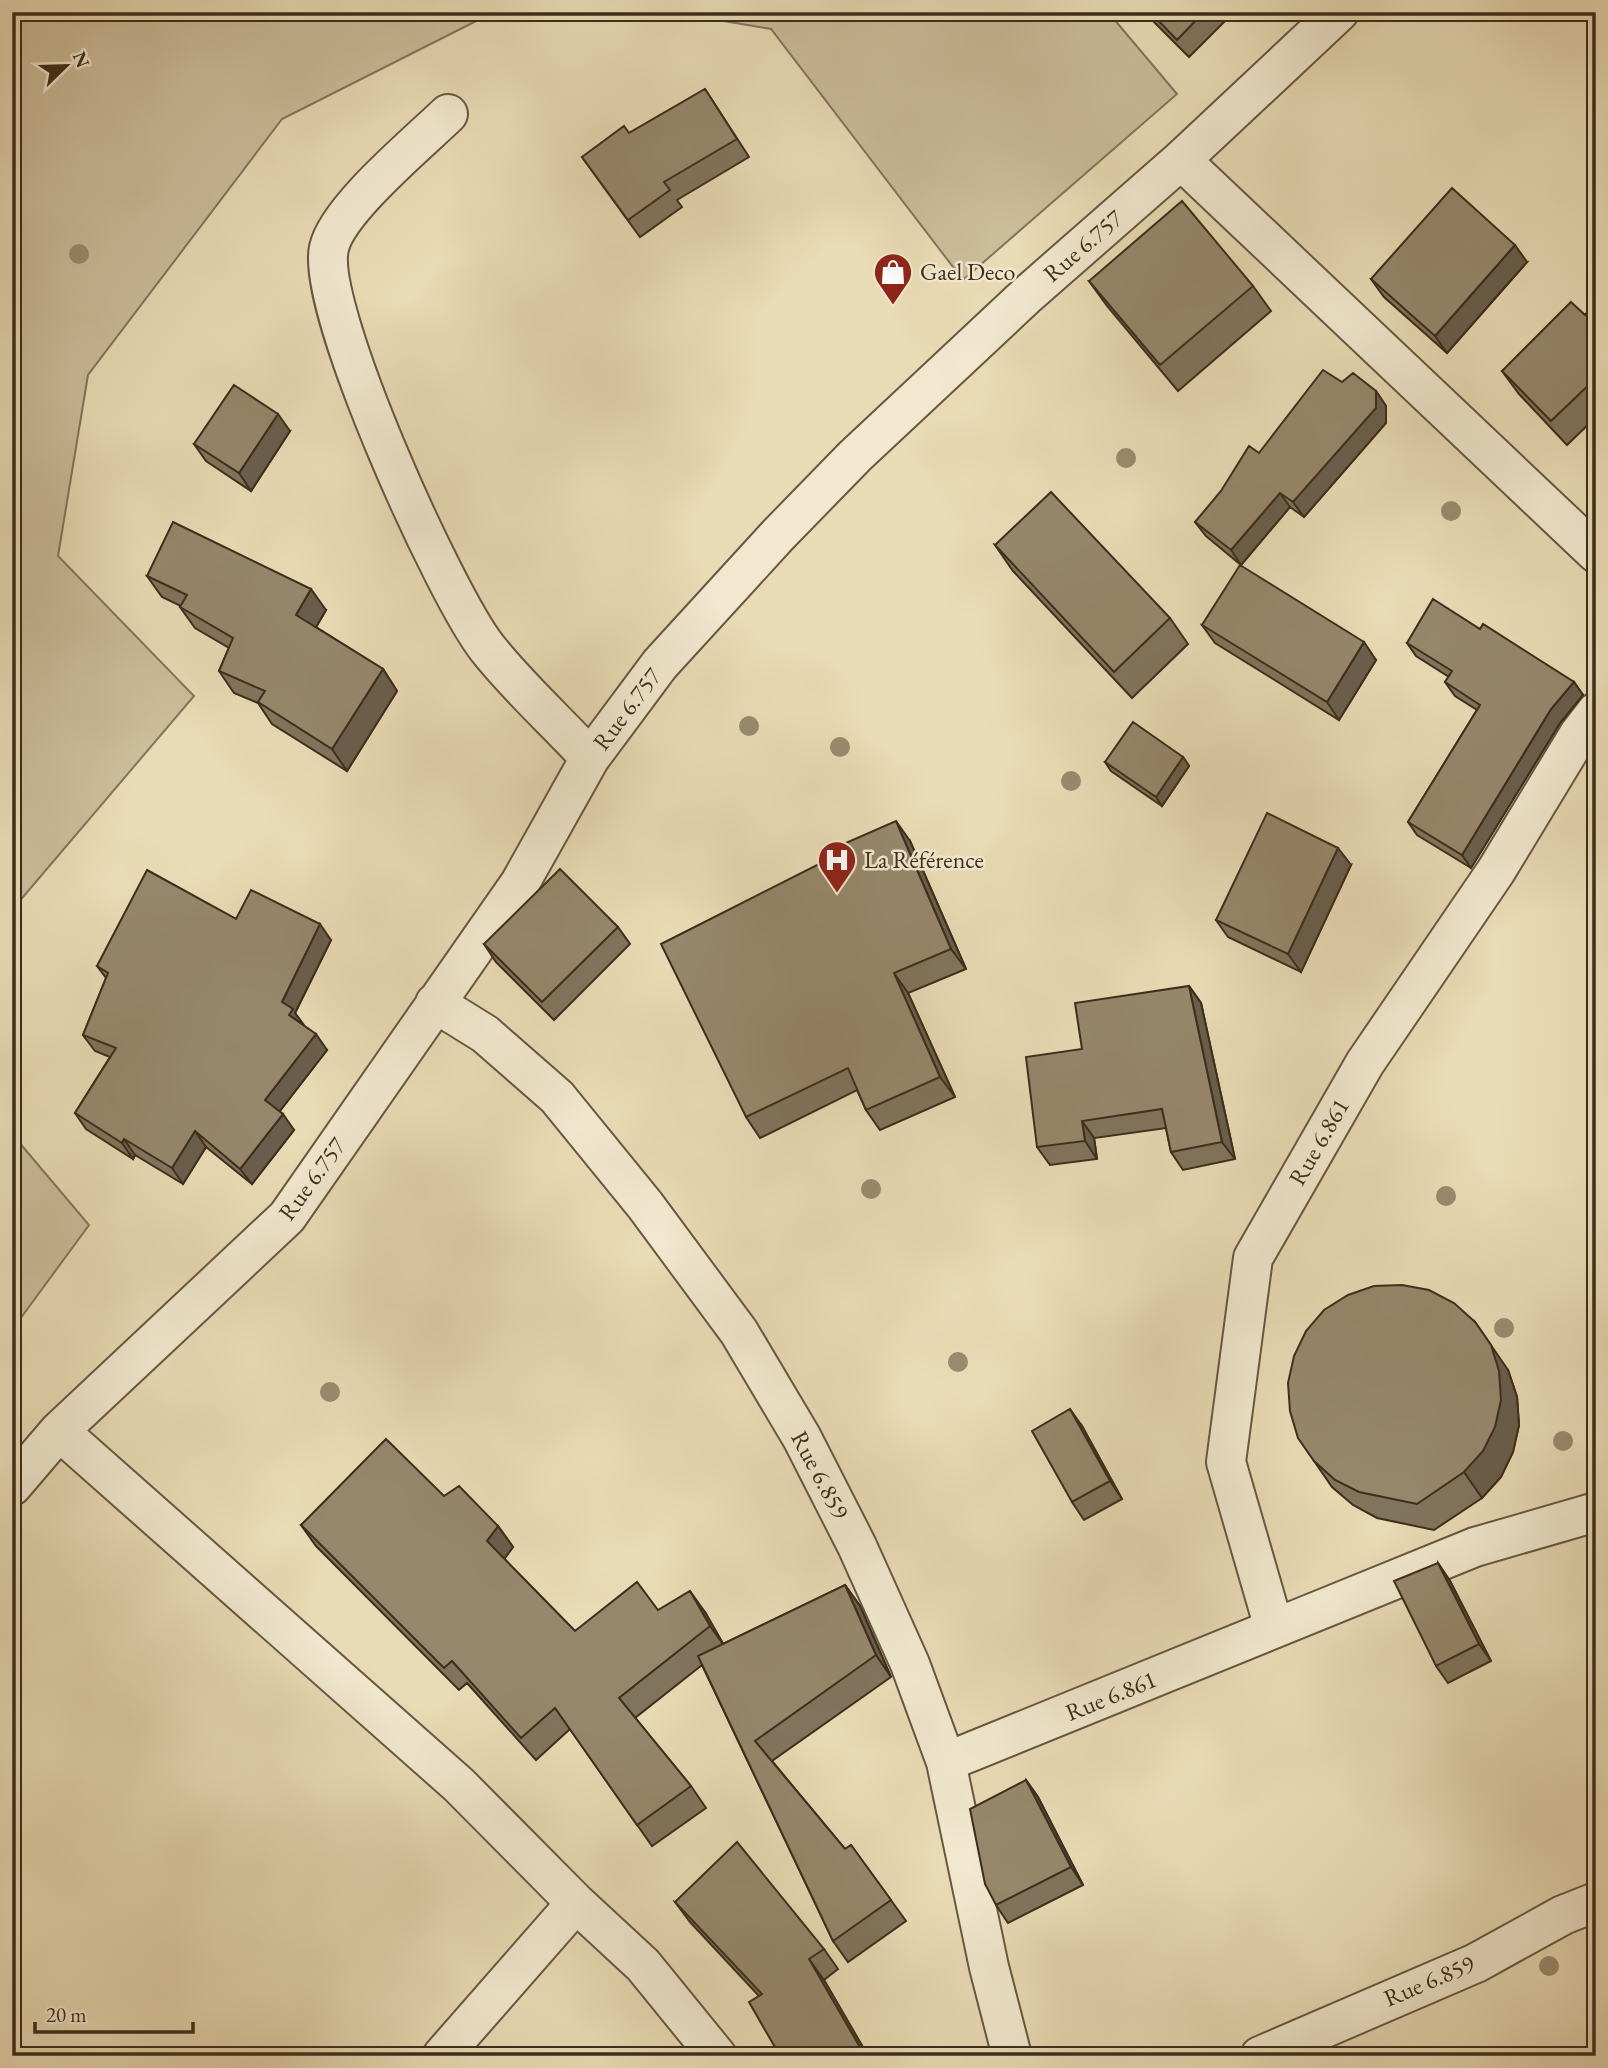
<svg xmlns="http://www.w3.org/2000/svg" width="1608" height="2068" font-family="'EB Garamond',serif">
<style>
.green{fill:#ccbd9b;stroke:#84755c;stroke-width:2}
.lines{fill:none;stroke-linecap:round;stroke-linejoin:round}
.minor-casing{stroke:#675842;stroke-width:42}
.minor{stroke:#f1e8cf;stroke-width:38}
.tree{fill:#9a8b6f}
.wall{fill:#81745d;stroke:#3c2d1c;stroke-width:2}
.shaded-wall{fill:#695e4c;stroke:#3c2d1c;stroke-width:2}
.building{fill:#96876c;stroke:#3c2d1c;stroke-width:2}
.labels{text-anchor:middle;stroke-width:5;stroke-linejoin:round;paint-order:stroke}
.street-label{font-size:24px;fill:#3c2d1c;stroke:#f1e8cf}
.poi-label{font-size:24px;fill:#3c2d1c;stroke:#f1e8cf;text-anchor:start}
</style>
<rect width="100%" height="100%" fill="#e9dbb5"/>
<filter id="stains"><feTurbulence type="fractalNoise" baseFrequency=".00286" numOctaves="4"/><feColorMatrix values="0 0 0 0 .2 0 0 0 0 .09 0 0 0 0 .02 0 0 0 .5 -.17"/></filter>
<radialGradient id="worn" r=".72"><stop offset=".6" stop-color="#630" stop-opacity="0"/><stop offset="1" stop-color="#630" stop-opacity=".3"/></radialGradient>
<!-- green -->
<path class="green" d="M12,12H494L282,119L88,375L58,556L194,696L12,910Z
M669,12H1108L1177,94L963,280L771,29Z
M12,1134L89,1225L12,1330Z"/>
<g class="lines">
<!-- minor casing -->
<g class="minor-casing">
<path id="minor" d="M448,114C418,143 337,210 329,248C315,308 446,597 488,649C519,688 557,722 590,758
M1181,160L1596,553
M435,1003L485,1034L557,1097L645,1205L739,1332L802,1438L857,1546L910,1664L946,1762L989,1967L1012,2056
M59,1431L459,1785L576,1903L643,1965L717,2056
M12,1486L59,1431L287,1217L520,883L590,758L660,664L778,535L855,456L1027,295L1181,160L1339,12
M1274,1628L1226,1462L1253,1258L1365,1063L1496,871L1579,734L1596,712
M946,1762L1475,1547L1596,1512
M442,2056L576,1903
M1260,2056L1476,1963L1563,1915L1596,1902"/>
</g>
<!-- minor -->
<use href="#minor" class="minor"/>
</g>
<!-- trees -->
<g class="tree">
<circle cx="79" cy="254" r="10"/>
<circle cx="1126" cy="458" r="10"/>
<circle cx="1451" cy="511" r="10"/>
<circle cx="749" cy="726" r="10"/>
<circle cx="840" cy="747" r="10"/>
<circle cx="1071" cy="781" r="10"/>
<circle cx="871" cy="1189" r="10"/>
<circle cx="1446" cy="1196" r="10"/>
<circle cx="1504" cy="1328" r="10"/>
<circle cx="958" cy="1362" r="10"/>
<circle cx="330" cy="1392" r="10"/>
<circle cx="1563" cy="1441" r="10"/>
<circle cx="1549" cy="1966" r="10"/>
</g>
<!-- wall -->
<path class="wall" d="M1144,12H1228L1230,16L1189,57Z
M705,89L749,157L677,200L682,207L640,237L582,157L629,133Z
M1527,262L1447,353L1384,297L1371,279Z
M1089,281L1253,286L1271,311L1178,391L1107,306Z
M1596,303V417L1567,445L1519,394L1502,371L1585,315Z
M1342,382L1376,391L1386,406V423L1304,517L1290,507L1241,565L1206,536L1195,522L1259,453Z
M290,431L251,491L206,461L194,444Z
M995,545L1170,618L1188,644L1132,698L1013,571Z
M147,576L326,610L316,627L383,669L397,691L347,771L272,724L258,703L234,693L219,671L229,648L195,628L180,607L181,606L162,597Z
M1202,625L1376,660L1339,720L1215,643Z
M1480,629L1574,682L1583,695L1560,723L1471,868L1417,835L1408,822L1477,710L1455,696L1445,682L1449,677L1416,656L1407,643Z
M1183,757L1189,766L1162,806L1111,771L1105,762Z
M910,841L966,969L908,993L955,1097L880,1130L866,1110L857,1090L760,1138L746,1117Z
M1351,865L1301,972L1228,937L1216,920Z
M236,919L331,940L295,1013L304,1026L327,1050L279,1112L294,1130L252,1184L206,1147L183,1184L135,1155L133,1159L86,1129L75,1113L110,1057L95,1051L83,1035L106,978L97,966Z
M618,927L630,944L554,1020L496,962L484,944Z
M1189,986L1201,1003L1235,1159L1183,1170L1171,1152L1166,1128L1094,1138L1097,1159L1050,1165L1037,1147L1082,1049Z
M1508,1370L1517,1397L1519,1425L1513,1452L1501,1477L1482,1498L1434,1530L1377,1518L1353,1505L1332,1487L1314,1461Z
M1082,1426L1122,1499L1084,1520L1072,1502Z
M444,1496L498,1526L513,1547L504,1559L575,1631L658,1610L705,1612L723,1644L845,1585L860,1606L891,1677L772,1761L845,1849L851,1845L906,1921L848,1962L833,1941L702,1665L635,1718L691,1786L706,1808L652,1846L570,1729L536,1760L467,1683L459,1690L316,1546L301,1525Z
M1438,1563L1450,1581L1491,1661L1448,1683L1436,1666Z
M1026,1780L1038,1797L1083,1885L1008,1923L996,1905Z
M675,1902L824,1949L838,1969L824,1980L868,2056H780L759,1996L690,1922Z"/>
<!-- shaded-wall -->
<path class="shaded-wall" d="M1515,245L1527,262L1447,353L1435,336Z
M1376,391L1386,406V423L1304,517L1293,502Z
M278,414L290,431L251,491L239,473Z
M1280,493L1290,507L1241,565L1231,550Z
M311,589L326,610L311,636L296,615Z
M1364,642L1376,660L1339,720L1327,702Z
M383,669L397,691L347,771L332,749Z
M1574,682L1583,695L1560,723L1471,868L1462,855L1551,709Z
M1183,757L1189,766L1162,806L1156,797Z
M896,821L910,841L966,969L951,949Z
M1338,848L1351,865L1301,972L1288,954Z
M320,924L331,940L295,1013L304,1025L289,1015L282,1002Z
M894,973L908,993L955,1097L940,1077Z
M1189,986L1201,1003L1235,1159L1222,1142Z
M316,1034L327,1050L276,1116L265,1100Z
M283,1114L294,1130L252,1184L240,1169Z
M1082,1121L1094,1138L1097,1159L1085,1141Z
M195,1131L206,1147L183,1184L172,1168Z
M124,1139L135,1155L133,1159L122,1143Z
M1475,1322L1508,1370L1517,1397L1519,1425L1513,1452L1501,1477L1482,1498L1464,1472Z
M1070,1409L1082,1426L1122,1499L1110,1481Z
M498,1526L513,1547L502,1562L487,1541Z
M1438,1563L1450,1581L1491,1661L1479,1644Z
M845,1585L860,1606L891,1677L876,1655Z
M690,1591L705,1612L725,1647L710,1626Z
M1026,1780L1038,1797L1083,1885L1071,1867Z
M809,1959L824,1980L868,2056H865Z"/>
<!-- building -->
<path class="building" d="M1150,12H1204L1177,40Z
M705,89L737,139L664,182L670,190L628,220L582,157L624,126L629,133Z
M1452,188L1515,245L1435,336L1371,279Z
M1182,201L1253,286L1160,365L1089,281Z
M1571,302L1585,315L1596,303V378L1551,421L1502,371Z
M1323,370L1342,382L1353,373L1376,391V408L1293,502L1280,493L1231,550L1195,522L1221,491L1249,446L1259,453Z
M234,385L278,414L239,473L194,444Z
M1051,492L1170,618L1114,672L995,545Z
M173,522L311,589L296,615L383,669L332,749L258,702L265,691L219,671L233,638L180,607L187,595L147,576Z
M1240,565L1364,642L1327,702L1202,625Z
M1433,599L1480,629L1483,624L1574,682L1551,709L1462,855L1408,822L1480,705L1445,682L1452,671L1407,643Z
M1133,722L1183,757L1156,797L1105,762Z
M1267,813L1338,848L1288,954L1216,920Z
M896,821L951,949L894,973L940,1077L866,1110L848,1068L746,1117L661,944L835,856L832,849Z
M560,869L618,927L542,1002L484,944Z
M147,870L236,919L251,890L320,924L282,1002L293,1009L289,1015L316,1034L265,1100L283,1114L240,1169L195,1131L172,1168L124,1139L122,1143L75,1113L116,1048L83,1035L108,973L97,966Z
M1189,986L1222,1142L1171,1152L1162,1109L1082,1121L1085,1141L1037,1147L1026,1057L1082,1049L1075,1003Z
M1402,1285L1429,1290L1454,1303L1475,1322L1491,1345L1499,1371L1501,1400L1495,1427L1483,1451L1464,1472L1417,1504L1359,1492L1335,1480L1314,1461L1298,1438L1290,1411L1288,1383L1294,1356L1306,1331L1324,1310L1348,1295L1374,1286Z
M1070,1409L1110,1481L1072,1502L1032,1431Z
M386,1439L444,1496L459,1486L498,1526L487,1541L575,1631L637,1582L658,1610L690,1591L710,1626L619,1698L691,1786L637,1825L555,1708L521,1738L452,1661L444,1668L301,1525Z
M1438,1563L1479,1644L1436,1666L1394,1581Z
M845,1585L876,1655L755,1741L845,1849L851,1845L891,1900L833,1941L698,1656Z
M1026,1780L1071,1867L996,1905L985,1884L970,1809Z
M737,1842L824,1949L809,1959L865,2056H780L749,2002L762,1994L675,1902Z"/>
<!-- icons -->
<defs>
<g id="shop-pin" transform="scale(2.0125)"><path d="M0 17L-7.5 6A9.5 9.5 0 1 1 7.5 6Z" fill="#8f2418" stroke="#f1e8cf"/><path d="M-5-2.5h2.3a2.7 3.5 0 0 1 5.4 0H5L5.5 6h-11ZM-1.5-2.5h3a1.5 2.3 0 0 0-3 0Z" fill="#fff"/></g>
<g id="hospital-pin" transform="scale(2.0125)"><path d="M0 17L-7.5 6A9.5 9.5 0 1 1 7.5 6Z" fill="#8f2418" stroke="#f1e8cf"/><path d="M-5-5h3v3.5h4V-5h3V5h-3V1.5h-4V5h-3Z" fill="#fff"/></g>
</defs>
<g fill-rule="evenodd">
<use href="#shop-pin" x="893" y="272"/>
<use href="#hospital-pin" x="837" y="860"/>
</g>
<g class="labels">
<!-- street labels -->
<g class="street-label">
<text transform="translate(1083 246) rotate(-41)" y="8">Rue 6.757</text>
<text transform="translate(627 709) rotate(-53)" y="8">Rue 6.757</text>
<text transform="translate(1319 1142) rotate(-60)" y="8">Rue 6.861</text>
<text transform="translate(312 1179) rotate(-54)" y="8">Rue 6.757</text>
<text transform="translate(820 1475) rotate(62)" y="8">Rue 6.859</text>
<text transform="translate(1111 1696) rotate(-22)" y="8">Rue 6.861</text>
<text transform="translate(1429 1981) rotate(-23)" y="8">Rue 6.859</text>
</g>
<!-- poi labels -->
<g class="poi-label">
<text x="920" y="280">Gael Deco</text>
<text x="864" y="868">La Référence</text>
</g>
</g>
<!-- margin -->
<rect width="1608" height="2068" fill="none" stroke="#e9dbb5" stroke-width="42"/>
<rect x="14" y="14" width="1580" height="2040" fill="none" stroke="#3c2d1c" stroke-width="3.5"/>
<rect x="21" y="21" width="1566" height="2026" fill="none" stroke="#3c2d1c" stroke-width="2"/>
<!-- north arrow -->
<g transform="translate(66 66) rotate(67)" stroke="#f1e8cf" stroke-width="5" paint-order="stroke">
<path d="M0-5L12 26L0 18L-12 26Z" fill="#3c2d1c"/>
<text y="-10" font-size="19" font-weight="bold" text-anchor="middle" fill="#3c2d1c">N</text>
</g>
<!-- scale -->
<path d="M35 2022v10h158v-10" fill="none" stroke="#3c2d1c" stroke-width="3.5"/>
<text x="46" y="2022" font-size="21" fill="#3c2d1c" stroke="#f1e8cf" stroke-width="5" paint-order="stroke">20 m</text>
<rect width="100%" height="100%" filter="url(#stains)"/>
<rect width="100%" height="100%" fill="url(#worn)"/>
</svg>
